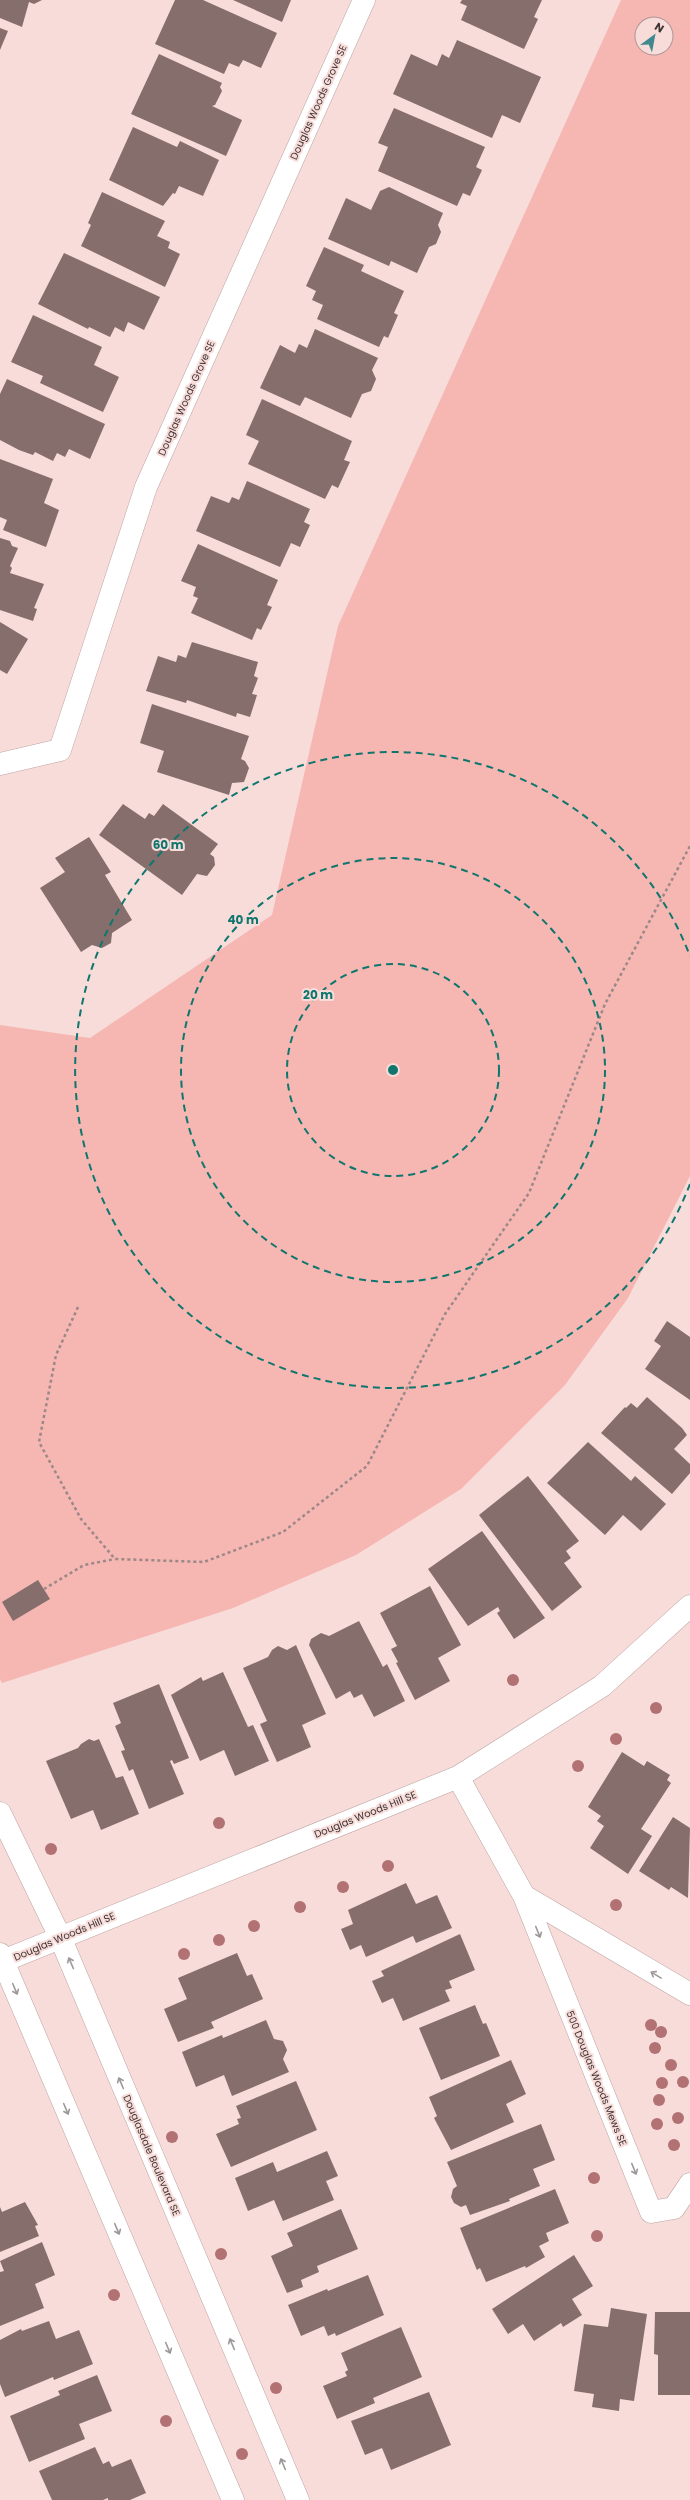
<svg xmlns="http://www.w3.org/2000/svg" width="690" height="2500" font-family="Poppins,sans-serif">
<style>
.green{fill:#f6b6b2;fill-rule:evenodd}
.building{fill:#866e6d}
.lines{fill:none;stroke-linecap:round;stroke-linejoin:round}
.street-casing{stroke:#bda4a2;stroke-width:23}
.secondary-casing{stroke:#bda4a2;stroke-width:23}
.path{stroke:#9b8887;stroke-width:2.5;stroke-dasharray:3 3;stroke-linecap:butt}
.street{stroke:#fff;stroke-width:22}
.secondary{stroke:#fff;stroke-width:22}
.tree{fill:#b27173}
.oneway{stroke:#9e9998}
.ring{fill:none;stroke:#0f766e;stroke-width:2;stroke-dasharray:7 5}
.labels{text-anchor:middle;stroke-width:4;stroke-linejoin:round;paint-order:stroke}
.street-label{font-size:10px;fill:#3d3332;stroke:#f7dcda}
.centre{fill:#0f766e;stroke:#f7dcda;stroke-width:2}
.ring-label{font-size:12px;text-anchor:middle;font-weight:bold;fill:#0f766e;stroke:#f7dcda;stroke-width:4;stroke-linejoin:round;paint-order:stroke}
</style>
<rect width="100%" height="100%" fill="#f7dcda"/>
<!-- green -->
<path class="green" d="M621,0H690V1176L628,1298L565,1385L461,1489L356,1555L233,1608L2,1683L0,1679V1025L90,1038L272,915L338,626ZM642,24H666V48H642Z"/>
<!-- building -->
<path class="building" d="M0,0H42L34,4L29,2L22,27L0,18Z
M175,0H203L277,33L261,68L243,60L239,67L229,63L224,74L155,44Z
M233,0H291L282,22Z
M462,0H542L534,17L538,19L524,49L461,20L467,6L460,3Z
M0,28L8,31L0,50Z
M457,40L541,77L520,123L502,115L492,138L393,94L411,54L437,66L442,54L449,58Z
M159,54L222,83L220,87L222,91L215,105L212,106L242,120L226,156L131,114Z
M394,108L485,147L476,167L482,170L470,196L463,193L457,206L378,171L388,147L378,143Z
M133,127L177,147L180,141L219,160L203,196L179,186L175,194L173,193L163,206L109,180Z
M389,187L443,213L438,225L441,232L436,244L429,247L417,273L391,261L389,266L328,239L346,198L371,210L380,191Z
M102,192L165,221L157,236L170,242L168,248L180,254L165,287L81,246L91,225L88,223Z
M324,247L364,265L361,271L404,291L394,313L398,315L388,338L384,336L379,347L317,319L323,305L312,300L316,291L306,286Z
M64,253L160,297L144,330L128,322L124,332L115,327L110,337L89,327L88,329L38,304Z
M33,315L102,347L94,365L119,377L103,412L40,383L43,376L11,362Z
M315,329L378,358L372,370L376,379L371,391L362,394L351,418L305,397L300,406L260,388L280,345L295,353L299,344L307,348Z
M7,379L105,424L90,459L69,449L65,457L57,453L53,461L35,452L33,455L19,450L0,440V394Z
M262,399L352,441L344,460L350,462L338,488L332,485L325,499L248,464L259,441L246,435Z
M0,459L53,479L44,503L59,510L46,547L3,530L7,520L0,517Z
M247,481L310,509L304,522L310,525L300,547L291,543L280,567L196,531L211,496L229,503L232,497L239,500Z
M0,538L10,541L12,546L18,548L10,566L12,568L10,573L44,584L34,608L37,609L33,621L0,610Z
M198,544L278,580L267,605L272,607L261,630L257,628L252,640L191,613L198,598L193,596L196,587L181,581Z
M0,622L28,639L7,674L0,670Z
M192,642L258,662L254,676L258,678L252,694L257,695L250,717L237,713L236,717L187,700L186,703L146,691L158,656L176,662L178,655L186,658Z
M152,704L249,736L241,759L245,761L249,768L244,782L232,783L229,795L157,772L164,751L140,743Z
M123,804L145,819L149,813L154,816L163,804L218,844L210,854L214,857L215,865L207,876L197,874L182,895L99,835Z
M89,837L111,872L105,875L132,920L112,933L111,943L102,948L92,945L81,952L40,888L65,872L55,858Z
M667,1321L690,1337V1400L645,1369L661,1346L654,1341Z
M647,1397L682,1428L687,1435L674,1449L690,1464V1473L672,1494L601,1433L625,1407L626,1408L631,1403L637,1408Z
M588,1442L631,1481L635,1476L666,1504L641,1531L623,1515L605,1535L547,1483Z
M528,1476L579,1541L566,1551L571,1558L564,1563L582,1587L552,1611L479,1515Z
M482,1531L545,1618L514,1639L497,1613L500,1611L498,1607L468,1626L428,1569Z
M38,1580L50,1599L13,1621L2,1602Z
M430,1586L461,1645L438,1658L450,1681L415,1700L396,1663L398,1662L391,1649L397,1646L380,1613Z
M359,1621L383,1667L387,1664L405,1701L374,1717L362,1694L354,1698L350,1691L336,1699L309,1645L311,1639L321,1633L329,1636Z
M296,1645L326,1714L302,1725L311,1747L277,1762L260,1724L267,1721L243,1668L268,1657L272,1650L278,1646L287,1650Z
M223,1672L248,1727L253,1725L269,1761L235,1776L224,1750L200,1761L171,1695L201,1677L203,1681Z
M159,1684L189,1758L174,1764L172,1760L170,1761L184,1794L149,1809L133,1769L129,1771L121,1751L125,1750L115,1726L121,1723L113,1703Z
M89,1739L94,1741L99,1739L116,1778L123,1776L139,1814L101,1830L93,1810L71,1819L46,1761L78,1748L81,1744Z
M622,1752L644,1766L647,1761L670,1775L667,1780L671,1783L641,1829L652,1836L628,1874L590,1848L604,1826L597,1821L601,1816L588,1807Z
M673,1817L690,1828L688,1898L671,1887L669,1890L639,1871Z
M406,1883L416,1904L437,1895L452,1928L416,1943L413,1936L366,1957L361,1945L350,1950L341,1929L353,1924L348,1910Z
M460,1934L475,1970L449,1981L452,1988L445,1990L450,2001L403,2021L393,1998L382,2003L372,1981L384,1976L381,1971Z
M237,1953L247,1976L252,1974L263,1999L211,2022L214,2028L178,2042L164,2009L187,1999L178,1978Z
M475,2005L483,2024L486,2023L500,2056L441,2080L419,2028Z
M266,2020L274,2039L283,2041L287,2050L283,2059L289,2072L232,2096L224,2075L196,2087L182,2052L222,2035L223,2038Z
M511,2060L526,2094L506,2104L514,2122L451,2150L434,2118L437,2116L429,2097Z
M296,2081L317,2130L231,2167L216,2134L239,2124L237,2119L241,2118L236,2106Z
M541,2124L555,2160L533,2169L540,2186L509,2199L510,2201L470,2215L466,2205L461,2207L454,2203L451,2197L453,2189L457,2186L447,2162Z
M327,2151L338,2176L326,2181L334,2200L283,2221L274,2200L248,2211L235,2178L273,2162L277,2172Z
M555,2189L569,2223L546,2233L549,2241L539,2246L545,2257L526,2268L525,2266L486,2282L480,2268L477,2270L476,2268L460,2228Z
M25,2202L38,2225L35,2226L39,2236L0,2252V2207L2,2212Z
M341,2209L358,2249L317,2266L319,2272L301,2280L303,2287L287,2293L271,2256L293,2246L287,2233Z
M42,2242L55,2275L35,2284L44,2308L0,2326V2272L4,2271L0,2261Z
M574,2255L593,2286L572,2299L582,2315L563,2327L561,2323L534,2341L523,2324L508,2334L492,2309Z
M368,2275L384,2315L336,2336L335,2333L328,2336L324,2326L301,2336L288,2305L327,2289L328,2291Z
M611,2308L647,2314L634,2401L620,2399L619,2411L592,2407L594,2394L574,2391L584,2324L608,2327Z
M655,2312H690V2395H658V2355L654,2354Z
M49,2321L56,2339L79,2330L93,2364L54,2380L53,2377L5,2397L0,2384V2340L21,2329L22,2331Z
M401,2327L422,2377L373,2398L375,2403L337,2419L323,2386L347,2376L345,2372L348,2370L341,2353Z
M97,2375L112,2411L79,2424L85,2439L29,2462L10,2416L60,2395L58,2391Z
M429,2392L451,2445L391,2470L382,2448L365,2455L351,2421Z
M95,2447L103,2464L109,2461L112,2467L131,2459L146,2493L130,2500H108V2498L103,2500H52L39,2471Z"/>
<g class="lines">
<!-- street casing -->
<g class="street-casing">
<path id="street" d="M0,764L60,750L146,487L364,0
M458,1777L524,1896L651,2212L674,2208L690,2184
M524,1896L690,1994
M3,1961L458,1777L602,1686L690,1606"/>
</g>
<!-- secondary casing -->
<g class="secondary-casing">
<path id="secondary" d="M0,1813L60,1937L298,2500
M0,1954L233,2500"/>
</g>
<!-- path -->
<path class="path" d="M78,1307L56,1355L39,1442L81,1519L115,1559L204,1562L283,1532L367,1466L445,1314L529,1193L605,1004L690,846
M44,1589L84,1565L115,1559"/>
<!-- street -->
<use href="#street" class="street"/>
<!-- secondary -->
<use href="#secondary" class="secondary"/>
</g>
<!-- trees -->
<g class="tree">
<circle cx="513" cy="1680" r="6"/>
<circle cx="656" cy="1708" r="6"/>
<circle cx="616" cy="1739" r="6"/>
<circle cx="578" cy="1766" r="6"/>
<circle cx="219" cy="1823" r="6"/>
<circle cx="51" cy="1849" r="6"/>
<circle cx="388" cy="1866" r="6"/>
<circle cx="343" cy="1887" r="6"/>
<circle cx="616" cy="1905" r="6"/>
<circle cx="300" cy="1907" r="6"/>
<circle cx="254" cy="1926" r="6"/>
<circle cx="219" cy="1940" r="6"/>
<circle cx="184" cy="1954" r="6"/>
<circle cx="651" cy="2025" r="6"/>
<circle cx="661" cy="2032" r="6"/>
<circle cx="655" cy="2048" r="6"/>
<circle cx="671" cy="2065" r="6"/>
<circle cx="683" cy="2082" r="6"/>
<circle cx="662" cy="2083" r="6"/>
<circle cx="659" cy="2100" r="6"/>
<circle cx="678" cy="2118" r="6"/>
<circle cx="657" cy="2124" r="6"/>
<circle cx="172" cy="2137" r="6"/>
<circle cx="674" cy="2145" r="6"/>
<circle cx="594" cy="2178" r="6"/>
<circle cx="597" cy="2236" r="6"/>
<circle cx="221" cy="2254" r="6"/>
<circle cx="114" cy="2295" r="6"/>
<circle cx="276" cy="2388" r="6"/>
<circle cx="166" cy="2421" r="6"/>
<circle cx="242" cy="2454" r="6"/>
</g>
<!-- one-way arrows -->
<defs><path id="oneway-shaft" d="M-6 0H5M1.5-3L5.5 0L1.5 3" fill="none" stroke-width="1.6" stroke-linecap="round" stroke-linejoin="round"/></defs>
<g class="oneway">
<use href="#oneway-shaft" transform="translate(538 1932) rotate(68)"/>
<use href="#oneway-shaft" transform="translate(71 1963) rotate(-113)"/>
<use href="#oneway-shaft" transform="translate(656 1975) rotate(-149)"/>
<use href="#oneway-shaft" transform="translate(15 1989) rotate(67)"/>
<use href="#oneway-shaft" transform="translate(121 2083) rotate(-113)"/>
<use href="#oneway-shaft" transform="translate(66 2109) rotate(67)"/>
<use href="#oneway-shaft" transform="translate(634 2169) rotate(68)"/>
<use href="#oneway-shaft" transform="translate(117 2229) rotate(67)"/>
<use href="#oneway-shaft" transform="translate(232 2344) rotate(-113)"/>
<use href="#oneway-shaft" transform="translate(168 2348) rotate(67)"/>
<use href="#oneway-shaft" transform="translate(283 2464) rotate(-113)"/>
</g>
<!-- distance rings -->
<g class="ring">
<circle cx="393" cy="1070" r="106"/>
<circle cx="393" cy="1070" r="212"/>
<path d="M690 1184A318 318 0 1 1 690 956"/>
</g>
<g class="labels">
<!-- street labels -->
<g class="street-label">
<text transform="translate(318 102) rotate(-66)" y="4">Douglas Woods Grove SE</text>
<text transform="translate(186 398) rotate(-66)" y="4">Douglas Woods Grove SE</text>
<text transform="translate(365 1814) rotate(-22)" y="4">Douglas Woods Hill SE</text>
<text transform="translate(64 1936) rotate(-23)" y="4">Douglas Woods Hill SE</text>
<text transform="translate(597 2078) rotate(68)" y="4">500 Douglas Woods Mews SE</text>
<text transform="translate(152 2155) rotate(67)" y="4">Douglasdale Boulevard SE</text>
</g>
</g>
<circle cx="393" cy="1070" r="6" class="centre"/>
<g class="ring-label">
<text x="168" y="849">60 m</text>
<text x="243" y="924">40 m</text>
<text x="318" y="999">20 m</text>
</g>
<!-- north arrow -->
<g transform="translate(654 36) rotate(32)"><circle r="19" fill="#f7dcda" stroke="#ad9897"/>
<path d="M0-3L7 15L0 10L-7 15Z" fill="#41898f"/>
<text y="-6" font-size="11" font-weight="bold" text-anchor="middle" fill="#3d3332">N</text>
</g>
</svg>
